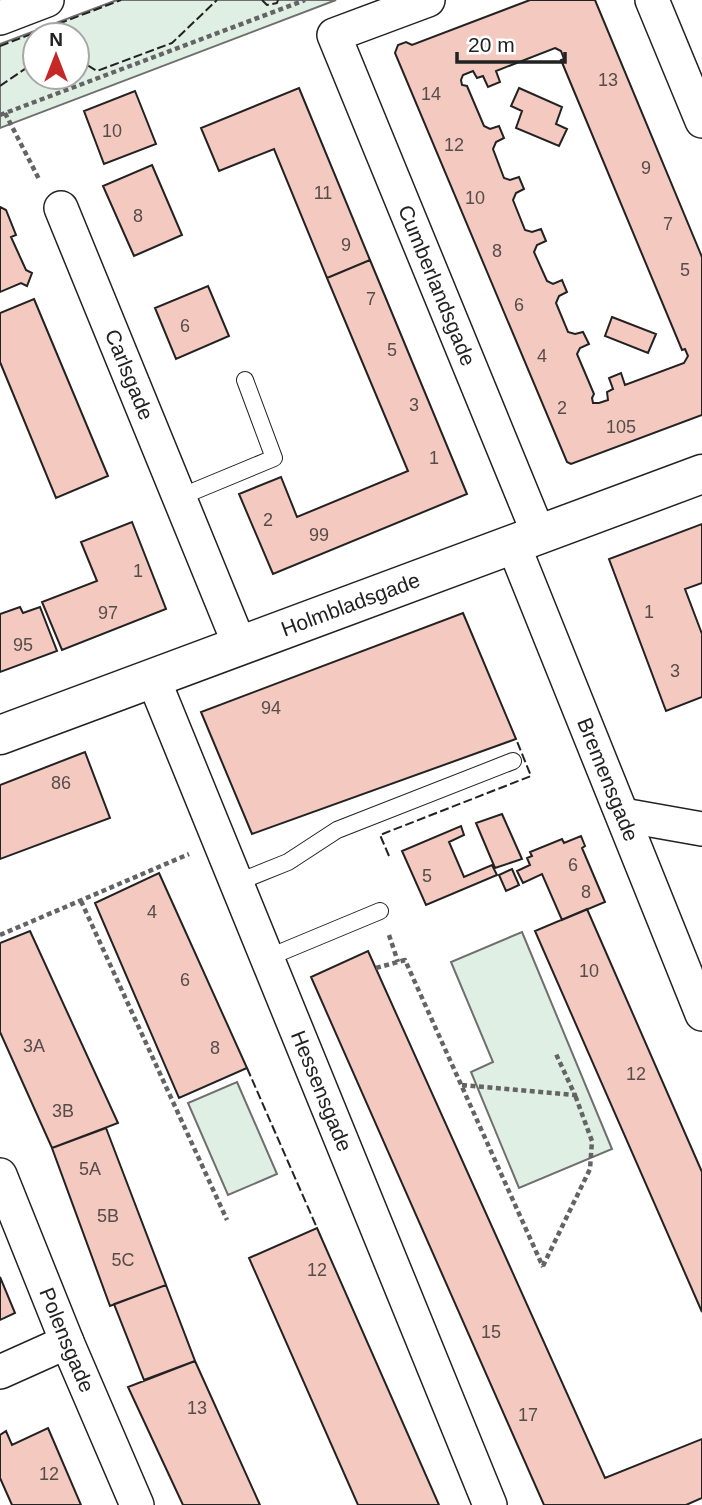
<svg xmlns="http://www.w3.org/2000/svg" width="702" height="1505" font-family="Arial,sans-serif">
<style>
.green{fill:#e0efe3;stroke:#6f6f6f;stroke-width:2;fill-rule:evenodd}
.building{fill:#f3c9c0;stroke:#222;stroke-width:2;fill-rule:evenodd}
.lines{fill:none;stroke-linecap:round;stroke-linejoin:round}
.lane-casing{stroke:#222;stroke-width:18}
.street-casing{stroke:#222;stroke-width:36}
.secondary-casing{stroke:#222;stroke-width:41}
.path{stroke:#646464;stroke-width:4.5;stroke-dasharray:5 3.5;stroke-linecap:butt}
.lane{stroke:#fff;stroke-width:16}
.street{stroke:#fff;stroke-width:33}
.secondary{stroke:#fff;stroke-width:38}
.fence{stroke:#222;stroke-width:2;stroke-dasharray:9 3.5;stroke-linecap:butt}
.labels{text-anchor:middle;stroke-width:5;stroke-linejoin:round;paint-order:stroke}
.number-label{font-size:18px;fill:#564c4a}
.street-label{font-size:21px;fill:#222;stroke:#fff}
</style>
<rect width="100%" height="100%" fill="#fff"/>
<!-- green -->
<path class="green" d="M117,0H336L0,128V44ZM35,35H77V77H35Z
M522,932L612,1149L519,1188L471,1072L493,1062L451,962Z
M237,1082L277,1174L228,1195L188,1103Z"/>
<!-- building -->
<path class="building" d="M530,0H595L702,257V415L571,464L567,462L395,53L398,45L406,42L412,45ZM555,48L561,51L564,59L561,60L682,350L685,349L688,356L684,363L625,385L621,373L609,378L613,389L607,392L608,400L599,403H593L592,398L594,394L577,354L580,348L589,344L583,332L575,334L568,332L556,303L559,296L567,292L562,280L553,284L547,281L534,252L537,245L546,241L541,229L532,232L525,230L513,200L516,193L524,189L519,177L510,180L504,178L493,149L496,142L504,138L499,126L490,129L484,126L467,86L462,85L461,80L463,75L473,71L477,78L483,76L488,87L500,82L496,71Z
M299,88L370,260L327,278L274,149L219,171L201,128Z
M519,88L562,107L556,124L567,129L559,146L516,128L522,111L511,106Z
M135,91L156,144L104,164L84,111Z
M152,165L182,235L134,256L103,186Z
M0,207L6,210L16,235L11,237L26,270L32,273L27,286L21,283L0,292Z
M370,260L467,494L273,574L239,494L281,477L297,517L408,471L327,278Z
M208,286L229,336L176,359L155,308Z
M34,299L108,476L56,498L0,362V313Z
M612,317L656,334L648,353L605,336Z
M132,522L166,609L62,650L42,602L97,581L81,542Z
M702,524V583L685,589L702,634V697L666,711L609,559Z
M20,607L23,613L40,607L57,651L0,672V614Z
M463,613L516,739L252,834L201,712Z
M85,752L110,818L0,859V785Z
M502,814L522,859L495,868L476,823Z
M461,826L464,835L449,842L464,877L492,865L497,875L426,905L402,851Z
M581,836L585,846L582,848L605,902L562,920L542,874L523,883L517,871L530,865L527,858L532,856L530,852L562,839L564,843Z
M512,869L519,885L506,891L499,875Z
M159,873L247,1068L179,1098L95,903Z
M587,909L702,1172V1312L535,931Z
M30,931L118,1123L52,1148L0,1032V943Z
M368,951L605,1478L702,1439V1498L686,1505H544L311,977Z
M106,1128L166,1285L110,1306L52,1148Z
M317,1228L439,1505H358L249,1258Z
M0,1277L15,1313L0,1320Z
M166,1285L195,1361L144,1380L114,1304Z
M195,1361L260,1505H183L128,1387Z
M48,1428L81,1505H12L0,1478V1435L6,1431L12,1445Z"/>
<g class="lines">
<!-- lane casing -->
<g class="lane-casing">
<path id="lane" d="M180,497L274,458L245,380
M236,883L288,862L337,830L513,761
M267,958L380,911"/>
</g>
<!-- street casing -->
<g class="street-casing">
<g id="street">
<path id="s1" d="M428,0L334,35L539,535"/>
<path d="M652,0L702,121"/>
<path d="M0,18L47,0"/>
<path id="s2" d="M61,208L240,646"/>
<path id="s3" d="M513,544L702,1014"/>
<path id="s4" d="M153,678L490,1505"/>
<path d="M623,815L702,829"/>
<path id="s5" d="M0,1175L67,1342L137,1505"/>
<path d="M0,1372L67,1342"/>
</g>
</g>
<!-- secondary casing -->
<g class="secondary-casing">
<g id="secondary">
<path id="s6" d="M0,735L702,474"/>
</g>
</g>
<!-- path -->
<path class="path" d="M5,113L40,181
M0,115L305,0
M81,901L227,1220
M0,935L189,854
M389,935L398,962
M376,968L405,960L543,1267
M462,1085L575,1095L556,1054
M543,1266L590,1169L592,1141L575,1095"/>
<!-- lane -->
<use href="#lane" class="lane"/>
<!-- street -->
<use href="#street" class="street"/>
<!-- secondary -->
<use href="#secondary" class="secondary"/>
<!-- fence -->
<path class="fence" d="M262,0L267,5L277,3L278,0
M0,46L121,0
M77,59L97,71L172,43L217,0
M0,86L35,62
M389,856L380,835L531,776L516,739
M247,1068L317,1228"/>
</g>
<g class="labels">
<!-- number labels -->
<g class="number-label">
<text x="608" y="86">13</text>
<text x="431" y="100">14</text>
<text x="112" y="137">10</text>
<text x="454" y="151">12</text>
<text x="646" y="174">9</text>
<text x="323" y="199">11</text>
<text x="475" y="204">10</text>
<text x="138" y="222">8</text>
<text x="668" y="230">7</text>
<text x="346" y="251">9</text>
<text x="497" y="257">8</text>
<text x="685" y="276">5</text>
<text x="371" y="305">7</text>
<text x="519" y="311">6</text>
<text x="185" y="332">6</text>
<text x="392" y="356">5</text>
<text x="542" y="362">4</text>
<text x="414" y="411">3</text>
<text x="562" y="414">2</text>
<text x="621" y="433">105</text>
<text x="434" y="464">1</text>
<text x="268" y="526">2</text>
<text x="319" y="541">99</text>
<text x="138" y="577">1</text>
<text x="649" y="618">1</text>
<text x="108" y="619">97</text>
<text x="23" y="651">95</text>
<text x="675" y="677">3</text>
<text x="271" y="714">94</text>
<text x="61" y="789">86</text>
<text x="573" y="871">6</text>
<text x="427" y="882">5</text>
<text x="586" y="898">8</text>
<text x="152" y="918">4</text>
<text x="589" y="977">10</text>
<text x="185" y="986">6</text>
<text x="34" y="1052">3A</text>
<text x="215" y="1054">8</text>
<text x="636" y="1080">12</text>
<text x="63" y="1117">3B</text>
<text x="90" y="1175">5A</text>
<text x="108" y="1222">5B</text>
<text x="123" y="1266">5C</text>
<text x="317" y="1276">12</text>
<text x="491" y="1338">15</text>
<text x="197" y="1414">13</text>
<text x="528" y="1421">17</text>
<text x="49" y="1480">12</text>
</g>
<!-- street labels -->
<g class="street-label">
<text dy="7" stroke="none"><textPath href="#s1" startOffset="371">Cumberlandsgade</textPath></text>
<text dy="7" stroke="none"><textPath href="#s2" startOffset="180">Carlsgade</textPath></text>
<text dy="7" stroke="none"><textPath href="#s6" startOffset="374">Holmbladsgade</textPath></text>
<text dy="7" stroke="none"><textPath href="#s3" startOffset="254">Bremensgade</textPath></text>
<text dy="7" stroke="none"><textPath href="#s4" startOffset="446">Hessensgade</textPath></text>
<text dy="7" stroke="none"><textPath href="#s5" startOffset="178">Polensgade</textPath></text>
</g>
</g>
<!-- north arrow -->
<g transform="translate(56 56)"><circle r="33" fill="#ffffff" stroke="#a7a7a7" stroke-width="2"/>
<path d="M0-5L12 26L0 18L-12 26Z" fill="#c62828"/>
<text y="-10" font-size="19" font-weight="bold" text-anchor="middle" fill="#222222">N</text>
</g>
<!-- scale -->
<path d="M457 52v10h108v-10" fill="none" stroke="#222222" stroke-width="3.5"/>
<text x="468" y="52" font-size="21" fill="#222222" stroke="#ffffff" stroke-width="5" paint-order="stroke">20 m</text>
</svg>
